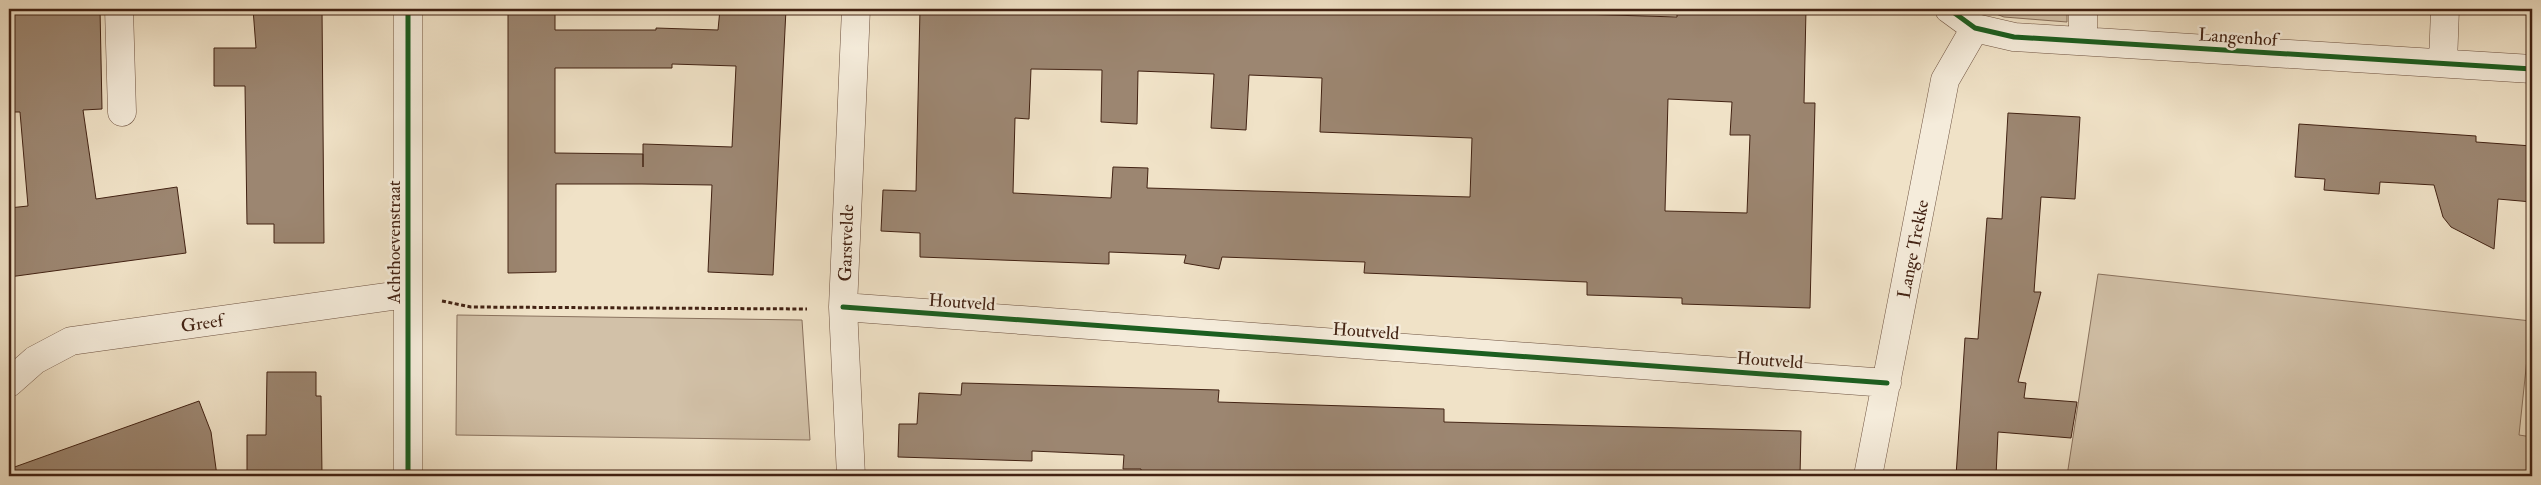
<svg xmlns="http://www.w3.org/2000/svg" width="2541" height="485" font-family="'IM FELL Double Pica',serif">
<style>
.green{fill:#d2c1a8;stroke:#8a725e}
.building{fill:#9c8671;stroke:#422213;fill-rule:evenodd}
.lines{fill:none;stroke-linecap:round;stroke-linejoin:round}
.minor-casing{stroke:#6e5240;stroke-width:29}
.path{stroke:#422213;stroke-width:3;stroke-dasharray:4 2.5;stroke-linecap:butt}
.minor{stroke:#f5ecdb;stroke-width:28}
.cycleway-casing{stroke:#f5ecdb;stroke-width:8}
.cycleway{stroke:#1b5e20;stroke-width:5}
.labels{text-anchor:middle;stroke-width:5;stroke-linejoin:round;paint-order:stroke}
.street-label{font-size:18px;fill:#422213;stroke:#f5ecdb}
</style>
<rect width="100%" height="100%" fill="#f0e2c7"/>
<filter id="stains"><feTurbulence type="fractalNoise" baseFrequency=".004" numOctaves="4"/><feColorMatrix values="0 0 0 0 .2 0 0 0 0 .09 0 0 0 0 .02 0 0 0 .5 -.17"/></filter>
<radialGradient id="worn" r=".72"><stop offset=".6" stop-color="#630" stop-opacity="0"/><stop offset="1" stop-color="#630" stop-opacity=".3"/></radialGradient>
<!-- green -->
<path class="green" d="M1983,9H2067V22L2004,17Z
M2098,274L2531,321L2519,435L2532,437V476H2067Z
M457,315L802,320L810,440L456,435Z"/>
<!-- building -->
<path class="building" d="M9,9H100L102,109L83,110L96,199L177,187L186,253L9,277V208L28,206L20,112H9Z
M253,9H322L324,243H274V224H247L245,86H214V48H256Z
M508,9H555V30H656V28L718,30L720,9H786L773,275L708,272L712,185L642,184H556V272L508,273ZM672,64L736,66L732,147L643,144V167V154L555,153V68H672Z
M920,9H1414L1677,17V9H1806L1804,103H1815L1810,308L1682,304V298L1587,295V282L1364,273L1365,262L1222,257L1219,269L1184,263L1186,255L1109,252V264L920,257V233L881,231L883,190L916,191ZM1031,69L1102,70L1101,122L1137,124L1138,71L1214,74L1211,128L1246,130L1249,75L1322,78L1320,132L1472,138L1470,197L1147,188L1148,168L1113,167L1111,198L1013,193L1015,118L1029,119ZM1668,99L1732,102L1730,135H1750L1747,213L1665,211Z
M2008,113L2080,117L2075,199L2041,197L2034,292H2041L2018,382L2026,383L2024,398L2077,402L2071,438L1998,432L1996,476H1956L1965,338L1978,339L1987,218L2002,219Z
M2299,124L2476,136V142L2532,146V202L2498,199L2494,249L2451,227L2443,217L2434,185L2380,182L2379,194L2324,190L2325,179L2295,177Z
M267,372H316V396H321L322,475L247,476V435H266Z
M962,383L1219,390L1218,402L1444,409V422L1801,431L1800,476H1141V469H1123L1124,455L1032,451V461L898,457L899,424H917L919,393L961,395Z
M199,401L211,432L217,476H9V469Z"/>
<g class="lines">
<!-- minor casing -->
<g class="minor-casing">
<path id="minor" d="M119,9L122,112
M1949,9L1975,28L2014,37L2532,69
M2083,41V9
M2443,63L2445,9
M843,307L1887,383
M9,383L35,360L71,341L407,294
M408,476V9
M851,476L843,307L856,9
M1868,476L1945,80L1975,28"/>
</g>
<!-- path -->
<path class="path" d="M442,301L471,307L807,309"/>
<!-- minor -->
<use href="#minor" class="minor"/>
<!-- cycleway casing -->
<g class="cycleway-casing">
<path id="cycleway" d="M1949,9L1975,28L2014,37L2532,69
M843,307L1887,383
M408,476V9"/>
</g>
<!-- cycleway -->
<use href="#cycleway" class="cycleway"/>
</g>
<g class="labels">
<!-- street labels -->
<g class="street-label">
<text transform="translate(2238 37) rotate(4)" y="6">Langenhof</text>
<text transform="translate(394 242) rotate(-90)" y="6">Achthoevenstraat</text>
<text transform="translate(846 243) rotate(-88)" y="6">Garstvelde</text>
<text transform="translate(1913 249) rotate(-79)" y="6">Lange Trekke</text>
<text transform="translate(962 302) rotate(4)" y="6">Houtveld</text>
<text transform="translate(202 323) rotate(-8)" y="6">Greef</text>
<text transform="translate(1366 331) rotate(4)" y="6">Houtveld</text>
<text transform="translate(1770 360) rotate(4)" y="6">Houtveld</text>
</g>
</g>
<!-- margin -->
<rect width="2541" height="485" fill="none" stroke="#f0e2c7" stroke-width="30"/>
<rect x="10" y="10" width="2521" height="465" fill="none" stroke="#422213" stroke-width="2.5"/>
<rect x="15" y="15" width="2511" height="455" fill="none" stroke="#422213"/>
<rect width="100%" height="100%" filter="url(#stains)"/>
<rect width="100%" height="100%" fill="url(#worn)"/>
</svg>
